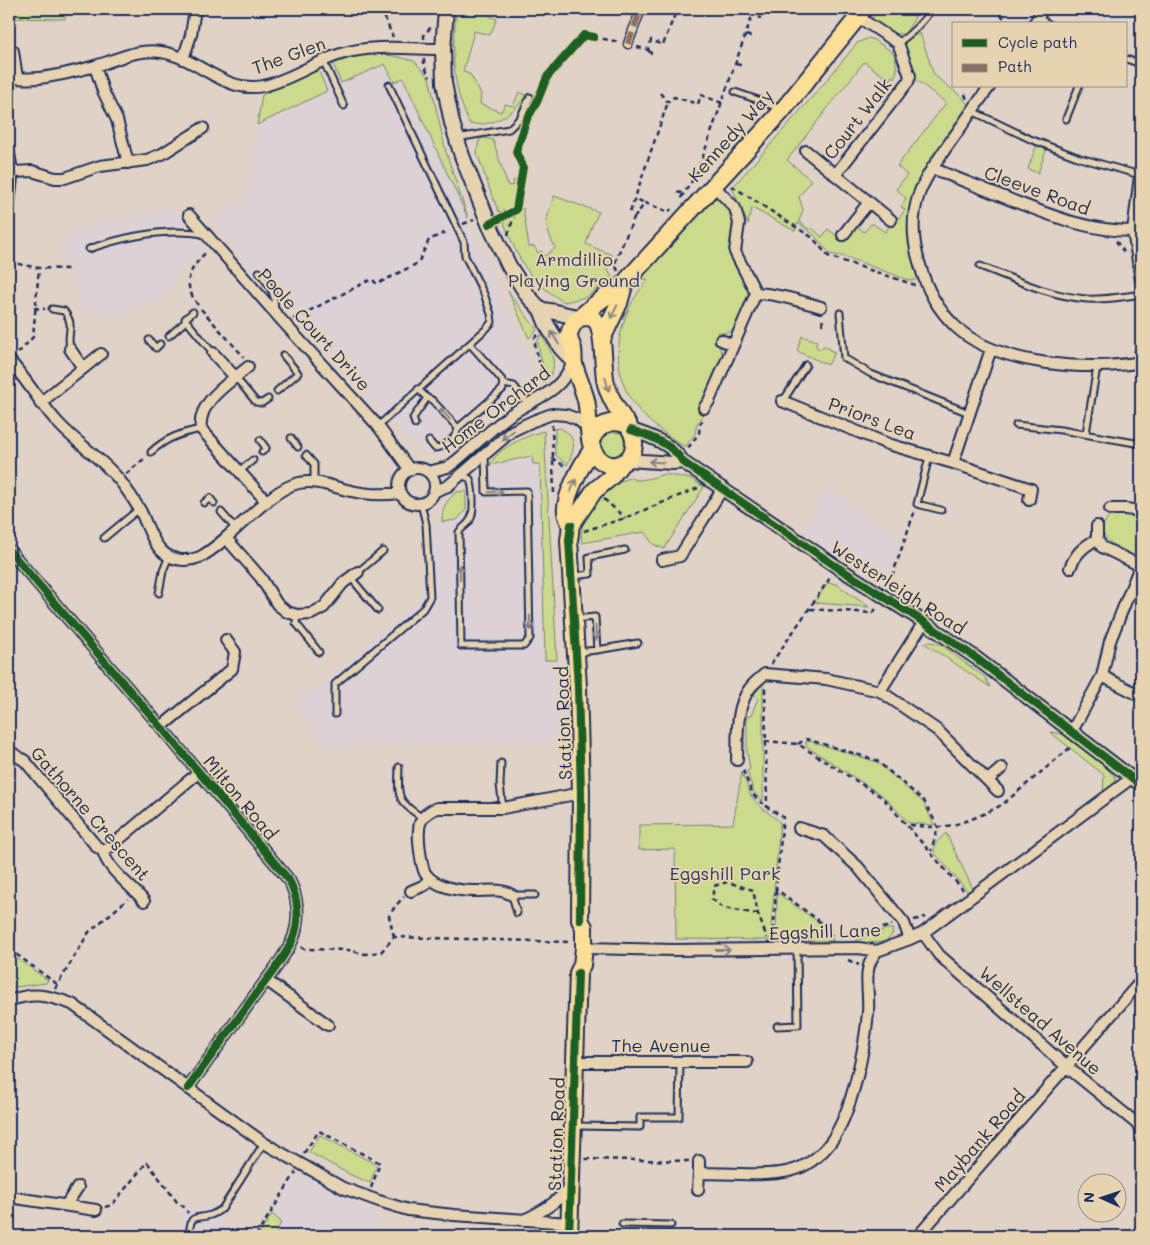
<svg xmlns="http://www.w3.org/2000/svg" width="1150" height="1245" font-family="Mali,sans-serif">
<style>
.built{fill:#dcd1d5}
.green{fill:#ccda8d;stroke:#748476}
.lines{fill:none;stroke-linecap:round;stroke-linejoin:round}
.service-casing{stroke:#1b2f5e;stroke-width:9}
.pedestrian-casing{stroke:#1b2f5e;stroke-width:11}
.minor-casing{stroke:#1b2f5e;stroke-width:14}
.tertiary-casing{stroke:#1b2f5e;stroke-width:16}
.secondary-casing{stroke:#1b2f5e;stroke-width:18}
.primary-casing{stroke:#1b2f5e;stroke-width:20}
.path{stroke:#1b2f5e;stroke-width:2.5;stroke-dasharray:5 4;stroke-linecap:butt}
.service{stroke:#e7d3b1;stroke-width:5}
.pedestrian{stroke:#e7d3b1;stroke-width:8}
.minor{stroke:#e7d3b1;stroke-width:10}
.tertiary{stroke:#e7d3b1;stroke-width:12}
.secondary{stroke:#e7d3b1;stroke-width:14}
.primary{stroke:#fdde96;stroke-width:16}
.quiet{stroke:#8d6e63;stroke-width:6;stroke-dasharray:12 6;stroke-linecap:butt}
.cycleway-casing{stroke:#e7d3b1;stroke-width:11}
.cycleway{stroke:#1b5e20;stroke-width:8}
.oneway{stroke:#8c867a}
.oneway2{stroke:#818188}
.labels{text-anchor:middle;stroke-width:4;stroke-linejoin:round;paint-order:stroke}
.street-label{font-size:18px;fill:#1b2f5e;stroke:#e7d3b1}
.park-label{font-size:18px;fill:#2d4063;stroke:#e7d3b1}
</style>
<rect width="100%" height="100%" fill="#e0d2c6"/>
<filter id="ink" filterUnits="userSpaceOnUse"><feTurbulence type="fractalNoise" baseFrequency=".02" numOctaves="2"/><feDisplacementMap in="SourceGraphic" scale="10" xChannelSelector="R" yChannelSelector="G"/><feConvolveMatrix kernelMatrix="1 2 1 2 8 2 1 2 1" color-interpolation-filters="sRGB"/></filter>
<g filter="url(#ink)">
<!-- built -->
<path class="built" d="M385,64L394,82L403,78L444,165L529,358L536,383L512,396L445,454L438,456L423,452L370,402L317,339L294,321L210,221L246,200L257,125L327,91L324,83L337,76L341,83Z
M174,206L206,247L184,264L160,300L122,315L79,310L74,272L57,260L70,236L88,226Z
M532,456L540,464L545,660H557L559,742L325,746L295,703L341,669L422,597L424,581L423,546L418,524L457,520L466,510V491L490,465Z
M827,487L902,540L884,585L802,531Z
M306,1160L348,1183L380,1194L373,1236H258Z
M214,1203L215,1217L248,1236H181L183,1207H205Z"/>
<!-- green -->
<path class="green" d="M9,9H65V19L9,18Z
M457,9H473L497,19L490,35L474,31L463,72L470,74L481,94L480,104L501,112L505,104L513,106L519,92L526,95C514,114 493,127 470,124C466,117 464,110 461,102C451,71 453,41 457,9Z
M878,9H905L915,17L905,34H894L872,20L873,16Z
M920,33L934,75L962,97L972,110L914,200C904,226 909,253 918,279L911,281L846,257L830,254L814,235L798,223L795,231L752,208L748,224L732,188L821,87L857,43L869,38L874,40L891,51L895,56L897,71L894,78L892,76L889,80L864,62L787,160L811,180L799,197L803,210L799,221L810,230L812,228L822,237L828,229L845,242L857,226L864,232L871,224H873L885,232L890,225L892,227L905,210L901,207L906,198L896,189L907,175L897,166L946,103L914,78L903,42Z
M361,54H382L399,57L414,61L429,77L446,152L468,218L403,78L394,82L385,64L341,83L333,64Z
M318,69L327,91L257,125L262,95L302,75Z
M484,138L493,140L508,186L514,185L513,181L520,179L521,183L513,208L499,212L491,193L477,153L479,140Z
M1037,144L1047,148L1038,173L1028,169Z
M554,196L599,212L592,226L586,244L612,255L607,269L612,277L587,297L564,302C527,279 520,262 504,223L523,208L529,247L534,246L538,253L541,251L545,256L555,248C543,221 545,224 554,196Z
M717,198L734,212L729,248L730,255L748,288V295L735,328C729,334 725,333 718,332L714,342L719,346L723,355L703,401L697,408L705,414L697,423L695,434L685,447C667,435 648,423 635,405C606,367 618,313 648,280L639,278L713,199Z
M508,291L537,330L529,338Z
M541,335C550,348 560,365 548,379L545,375L538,345V340Z
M802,336L817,341L816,345L817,348L820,349L824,346L829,348V350L835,352L828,365L797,351Z
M560,428C578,436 575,450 567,465L555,454V429Z
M601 443a13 13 0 1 1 26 0a13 13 0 1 1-26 0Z
M544,431L557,660H545L540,464H533L532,456L490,465C496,449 527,435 544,431Z
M664,474L691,479L704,487L664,549L653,544L644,532L582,543C581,537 581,530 583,523C588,509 614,480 630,478C632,478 635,480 637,480C646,480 655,477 664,474Z
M466,491V510L457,520L442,522C442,506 445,503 456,492Z
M1119,514L1141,517V560C1130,554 1101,543 1103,528C1103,525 1106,520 1108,517Z
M828,583L836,584L869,607L817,603L815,601Z
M930,642L940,644L950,651L957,657L985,677L990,687L924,643Z
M763,683V801L754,793L747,771L750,769L747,752V716H751L758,698L754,695Z
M1050,732L1063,734L1104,766L1114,776L1117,784L1103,797L1104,775Z
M809,741L877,762L924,803L934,825L909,823L883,796L806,746V742Z
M742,772L751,796L761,807L780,822L770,940L676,939L675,849L639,850V825L733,824Z
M946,833L973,889L968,892L934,852L935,844Z
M777,893L817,921L834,941H810L807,938H776Z
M886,929H893L892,935L885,942L856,943L857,940Z
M9,953L48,980L46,983L9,988Z
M320,1135L377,1165L370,1183L349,1174L309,1152Z
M272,1214L281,1222L275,1236H258Z"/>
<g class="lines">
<!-- service casing -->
<g class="service-casing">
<path id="service" d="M1038,18L1049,24
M898,43C913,33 922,23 932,9
M1126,59L1141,64
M323,60L344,106
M735,92L764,102L779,109
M972,111L1030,139L1080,158L1140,175
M1066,119L1079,86
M457,138L509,129L520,118L530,97
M10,146L15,172L11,211
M89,249C126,236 165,228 204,234
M980,266C1014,279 1049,296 1087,299C1105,300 1123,297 1141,294
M259,272C269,285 277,294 274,311
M52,309L64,311C76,326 66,332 70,349
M193,312L185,319L213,353
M840,313L844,358L871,374L969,413
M169,336L186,321
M149,340L156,348L160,344
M236,378L256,402L262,403L268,399
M503,384L514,386L528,404
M418,389L427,398L432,400L458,428L503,389L502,380L470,344
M277,391L298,373L283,355
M783,401L806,365
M415,424L413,418L427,398
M1016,425L1061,430L1141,444
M378,426L486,329L492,322L491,314L484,294L465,256L464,242L389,85
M1086,433L1097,367
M291,438L298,447
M260,440L266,448L262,452
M429,441L435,448C444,448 457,437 458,428
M151,452C166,438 181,433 201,429
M306,455L314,464V482
M929,457L917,504L941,510
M240,471L253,460
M462,475L470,479C473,487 475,513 470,520C468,525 462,527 459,532L461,646H524L530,638L527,491L486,492L485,454
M204,503L210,498L214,503
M221,512L236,529
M104,538L139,509
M358,572L383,551
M574,576L590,574L589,557L625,550
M351,578L378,610
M159,593L163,571L169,556
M297,615L296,623L319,652
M575,619L595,617L597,650L578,652
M597,650L638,643
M335,714V684L423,609L430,597L426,524L421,504
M501,763L500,785L503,808
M399,767C398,797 396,801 423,818
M517,913L512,895H535
M777,1026L798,1025L797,949
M576,1126L640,1127V1117H679L680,1063
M622,1224L671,1225
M189,1236C191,1213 192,1220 211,1215C214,1214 218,1211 222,1209L264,1143"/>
</g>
<!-- pedestrian casing -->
<g class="pedestrian-casing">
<path id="pedestrian" d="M628,44L641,9"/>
</g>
<!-- minor casing -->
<g class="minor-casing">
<path id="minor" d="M1034,24L1043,9
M13,51L17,78
M183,59L191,35L195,9
M95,66L103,91L117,120L128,163
M9,78C19,78 29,79 39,78C57,76 77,71 95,66C117,60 137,48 161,52C198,57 224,94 263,86C291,80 314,62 341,54C373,44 410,49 443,49
M990,86C975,106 962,126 948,145C937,161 925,177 919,194C911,217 913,243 920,265C926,288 938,310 956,327C997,365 1088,372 1141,362
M806,151L891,220
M932,168C958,179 985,189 1011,200C1052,216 1088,231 1133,231
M1141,168L1133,231L1141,280
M15,172L32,171L55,178H65L100,166L147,160L162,154L203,128
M835,175L908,82L910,76L898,43L858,17
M189,215L284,323L378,426L410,470
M843,235L869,202
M756,293C778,294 800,301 821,307
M721,340L733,345
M70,349L83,368
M213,353L236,378
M9,360C27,380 41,405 60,425C79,445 104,460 121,482C128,491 134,500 140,510C147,524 152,543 164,553C174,561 188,562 200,557C231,541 268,489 299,483C317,479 335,488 351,491C368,495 384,495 400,493
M248,367C229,383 197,402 201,429L267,502
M782,401L888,444L953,463L1031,489L1029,500
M40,403L101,354
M704,408L709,401L756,293L735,252L739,223L735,208L714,186
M953,463L991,349
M399 486a18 18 0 1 1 36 0a18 18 0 1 1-36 0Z
M428,472L448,467L456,461C473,447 489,431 506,418C533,397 558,397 573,362
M435,491L448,486L512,431L533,421L552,414L566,415L577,419L589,429
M1110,509H1125L1141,511
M1097,526V539L1102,547L1141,566
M226,538L261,578L277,604L287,612L297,615L311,614L324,607L343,583L358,572
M9,550L161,727L289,880C298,897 300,918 294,936C288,953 269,977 258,991C234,1024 211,1056 188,1088
M662,560L680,556L723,488
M1070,568C1076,553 1083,547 1097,539
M1102,676L1141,696
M880,691L924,622
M161,727L232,669L235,652L226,640
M1072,731L1102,676L1110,641L1140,566
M9,751L25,761L97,847L103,850C106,869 132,886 144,901
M737,760C738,737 735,708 750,688C754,683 760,678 765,674L826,679L880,691L937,730L998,791
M988,780L1002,768
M799,828L824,836L858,867L904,923L910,939
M103,850L110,847L199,772
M411,891L425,885L429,878
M512,895C501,888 488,891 475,891C459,891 434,887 425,873C421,865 418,840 419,830C419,819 427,812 437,808H503L581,793
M923,933L939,955L1067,1067L1141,1127
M584,948L674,950L859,948L877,951L910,939L923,933L1133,777
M266,980L328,1025
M9,1001C33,992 48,995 72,1004L264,1143L343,1188L379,1201L408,1210L454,1215L569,1223
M575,1062H747
M699,1161V1173C726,1173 765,1177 790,1171C806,1167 820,1156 830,1143C852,1114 865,1048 868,1012C870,990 861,969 877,951
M698,1190L699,1173
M9,1197L96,1210
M66,1205L78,1187
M524,1220C543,1211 558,1202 570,1186
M918,1236L1141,981"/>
</g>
<!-- tertiary casing -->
<g class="tertiary-casing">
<path id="tertiary" d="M631,430C650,436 673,444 683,462L837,567L924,622L976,658L1141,785
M628,460L673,463L683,462"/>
</g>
<!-- secondary casing -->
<g class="secondary-casing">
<path id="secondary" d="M446,9L443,49L444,83L452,123L462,156L489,224L509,266L528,296L541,310L547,325L561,348L574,362
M541,310C555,310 568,317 582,317"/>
</g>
<!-- primary casing -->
<g class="primary-casing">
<path id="primary" d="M582,317C587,317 593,317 596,321C605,331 602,369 606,384C609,395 615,406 621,415C626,424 634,431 634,442C635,461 613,474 598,458C586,446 590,417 586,400C583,388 577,376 574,364C573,359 574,354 573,349C571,342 567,338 570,331C573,319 612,291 624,285
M602,339L619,303L624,285L628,279L782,111L858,17L863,9
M591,441C597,425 611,418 628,425
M571,525L594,491L611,477L620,465
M569,1236L578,973L582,965L584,948V927L580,920L581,793L578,687L569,540C570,535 571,529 570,524C569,520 566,516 566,512C564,496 583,462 592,450"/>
</g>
<!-- path -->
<path class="path" d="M10,9L14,40
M381,9L393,37
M733,9L761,18
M993,9L1012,24
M747,14L749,9
M746,35L754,38
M594,37L619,42
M424,39V35L431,27
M637,47L648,50L651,40L663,45L677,9
M648,50L654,56
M424,59V66L430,77
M736,64L744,66
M660,93L668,102L674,97L698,104L701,95L722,103
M965,94L967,100
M732,186L813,238L828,256L915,285
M677,192L685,194
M681,198L697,173L752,16
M638,200L645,203
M630,212L668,102
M634,218L645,203L669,212L671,209
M463,224L474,220
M508,235L516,210
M1116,241L1124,252
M9,262L39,268L70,269
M618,271L615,264L617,257L636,213
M1137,303L1141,325
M198,305C181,282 189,270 207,251
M34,308L45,309
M201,309L244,357
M293,319L372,279L377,284L418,263L429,240L449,231
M822,325L823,318
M538,335L535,337V345L544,382
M1134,352L1141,344
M18,353L33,337L39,268
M552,425L554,494
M688,448L699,433L700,424L704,418
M552,458L566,467
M126,474L145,458
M604,499L625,518
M584,531L625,518L698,488
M889,585L915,510
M810,609L873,613L878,606
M771,664L830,578
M765,688L767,807L783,817L776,889L818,920L834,938
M9,732L14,741
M765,741L798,744L883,798L963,890
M798,744L806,739L876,760L924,801L938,827L931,851
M743,770L753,795L767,807
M910,825C919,826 928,827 937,827C956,827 986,814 1003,804L1071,747
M758,914L723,908L712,899L714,886L727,882L753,890L758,914L767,938
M914,920L926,917
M394,937L389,916L396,905L404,897
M857,937L892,925
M773,940L776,889
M301,947L304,949L348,950L365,954L381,952L394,937L571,942
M9,949L57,984
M848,960L859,965
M55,989L89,932L128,899
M304,1153L319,1131L380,1163L371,1188
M585,1159L690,1161
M105,1207L112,1205L147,1162L177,1202L184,1207L188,1213
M256,1236L296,1172"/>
<!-- service -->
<use href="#service" class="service"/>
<!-- pedestrian -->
<use href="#pedestrian" class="pedestrian"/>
<!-- minor -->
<use href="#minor" class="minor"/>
<!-- tertiary -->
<use href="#tertiary" class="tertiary"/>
<!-- secondary -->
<use href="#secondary" class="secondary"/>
<!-- primary -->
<use href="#primary" class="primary"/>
<!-- quiet -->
<path class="quiet" d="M628,44L641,9"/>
<!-- cycleway casing -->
<g class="cycleway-casing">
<path id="cycleway" d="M489,224L516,210L523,167L516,152L527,119L537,102L547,77L584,35L594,37
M631,430C650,436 673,444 683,462L837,567L924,622L976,658L1141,785
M571,525L569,540L578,687L581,793L580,920
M9,550L161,727L289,880C298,897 300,918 294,936C288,953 269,977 258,991C234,1024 211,1056 188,1088
M569,1236L578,973"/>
</g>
<!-- cycleway -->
<use href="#cycleway" class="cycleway"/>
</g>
<!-- one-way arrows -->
<defs><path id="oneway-shaft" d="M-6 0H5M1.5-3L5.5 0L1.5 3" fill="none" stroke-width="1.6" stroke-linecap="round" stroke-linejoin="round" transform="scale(1.25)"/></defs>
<g class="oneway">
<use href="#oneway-shaft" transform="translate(614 312) rotate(116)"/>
<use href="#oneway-shaft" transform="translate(607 384) rotate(75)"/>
<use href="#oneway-shaft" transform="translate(573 486) rotate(-69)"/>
</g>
<g class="oneway2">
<use href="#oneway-shaft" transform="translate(555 338) rotate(-121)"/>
<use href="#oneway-shaft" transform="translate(445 414) rotate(-132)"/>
<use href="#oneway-shaft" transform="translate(508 435) rotate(143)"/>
<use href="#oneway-shaft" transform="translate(656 462) rotate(-176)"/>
<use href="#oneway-shaft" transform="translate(496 492) rotate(-2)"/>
<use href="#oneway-shaft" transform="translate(460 572) rotate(-91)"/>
<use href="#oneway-shaft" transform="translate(530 623) rotate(89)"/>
<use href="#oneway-shaft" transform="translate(596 633) rotate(87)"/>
<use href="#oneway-shaft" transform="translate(723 950)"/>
</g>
</g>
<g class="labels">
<!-- street labels -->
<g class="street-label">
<text transform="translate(289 56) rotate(-20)" y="6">The Glen</text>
<text transform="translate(858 119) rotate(-52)" y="6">Court Walk</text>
<text transform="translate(731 136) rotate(-48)" y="6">Kennedy Way</text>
<text transform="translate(1037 191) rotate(20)" y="6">Cleeve Road</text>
<text transform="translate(314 330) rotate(48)" y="6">Poole Court Drive</text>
<text transform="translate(496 410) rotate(-37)" y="6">Home Orchard</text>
<text transform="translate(872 419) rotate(20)" y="6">Priors Lea</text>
<text transform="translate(898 588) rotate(33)" y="6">Westerleigh Road</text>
<text transform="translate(564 723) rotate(-92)" y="6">Station Road</text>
<text transform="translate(240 798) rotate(50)" y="6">Milton Road</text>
<text transform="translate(90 814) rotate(49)" y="6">Gathorne Crescent</text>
<text transform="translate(825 932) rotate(-2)" y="6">Eggshill Lane</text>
<text transform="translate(1040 1021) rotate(41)" y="6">Wellstead Avenue</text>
<text x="661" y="1052">The Avenue</text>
<text transform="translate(557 1134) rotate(-88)" y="6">Station Road</text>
<text transform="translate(980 1141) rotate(-49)" y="6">Maybank Road</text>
</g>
<!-- park labels -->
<g class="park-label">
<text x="574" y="266">Armdillio<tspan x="574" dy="21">Playing Ground</tspan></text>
<text x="725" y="880">Eggshill Park</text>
</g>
</g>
<!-- margin -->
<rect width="1150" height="1245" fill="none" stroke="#e7d3b1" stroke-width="30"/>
<rect x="15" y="15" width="1120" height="1215" fill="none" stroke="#1b2f5e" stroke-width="2" filter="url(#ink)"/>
<!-- legend -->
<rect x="952" y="22" width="175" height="65" fill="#e7d3b1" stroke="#959190"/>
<rect x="962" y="39" width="25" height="8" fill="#1b5e20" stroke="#959190"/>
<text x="998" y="48" font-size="15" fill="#1b2f5e">Cycle path</text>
<rect x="962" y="64" width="25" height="8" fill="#8d6e63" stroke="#959190"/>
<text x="998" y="72" font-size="15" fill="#1b2f5e">Path</text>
<!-- north arrow -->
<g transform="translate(1102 1198) rotate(273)"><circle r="24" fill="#e7d3b1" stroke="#959190"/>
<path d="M0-4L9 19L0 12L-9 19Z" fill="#1b2f5e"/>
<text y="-8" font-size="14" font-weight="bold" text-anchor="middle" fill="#1b2f5e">N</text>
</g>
</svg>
